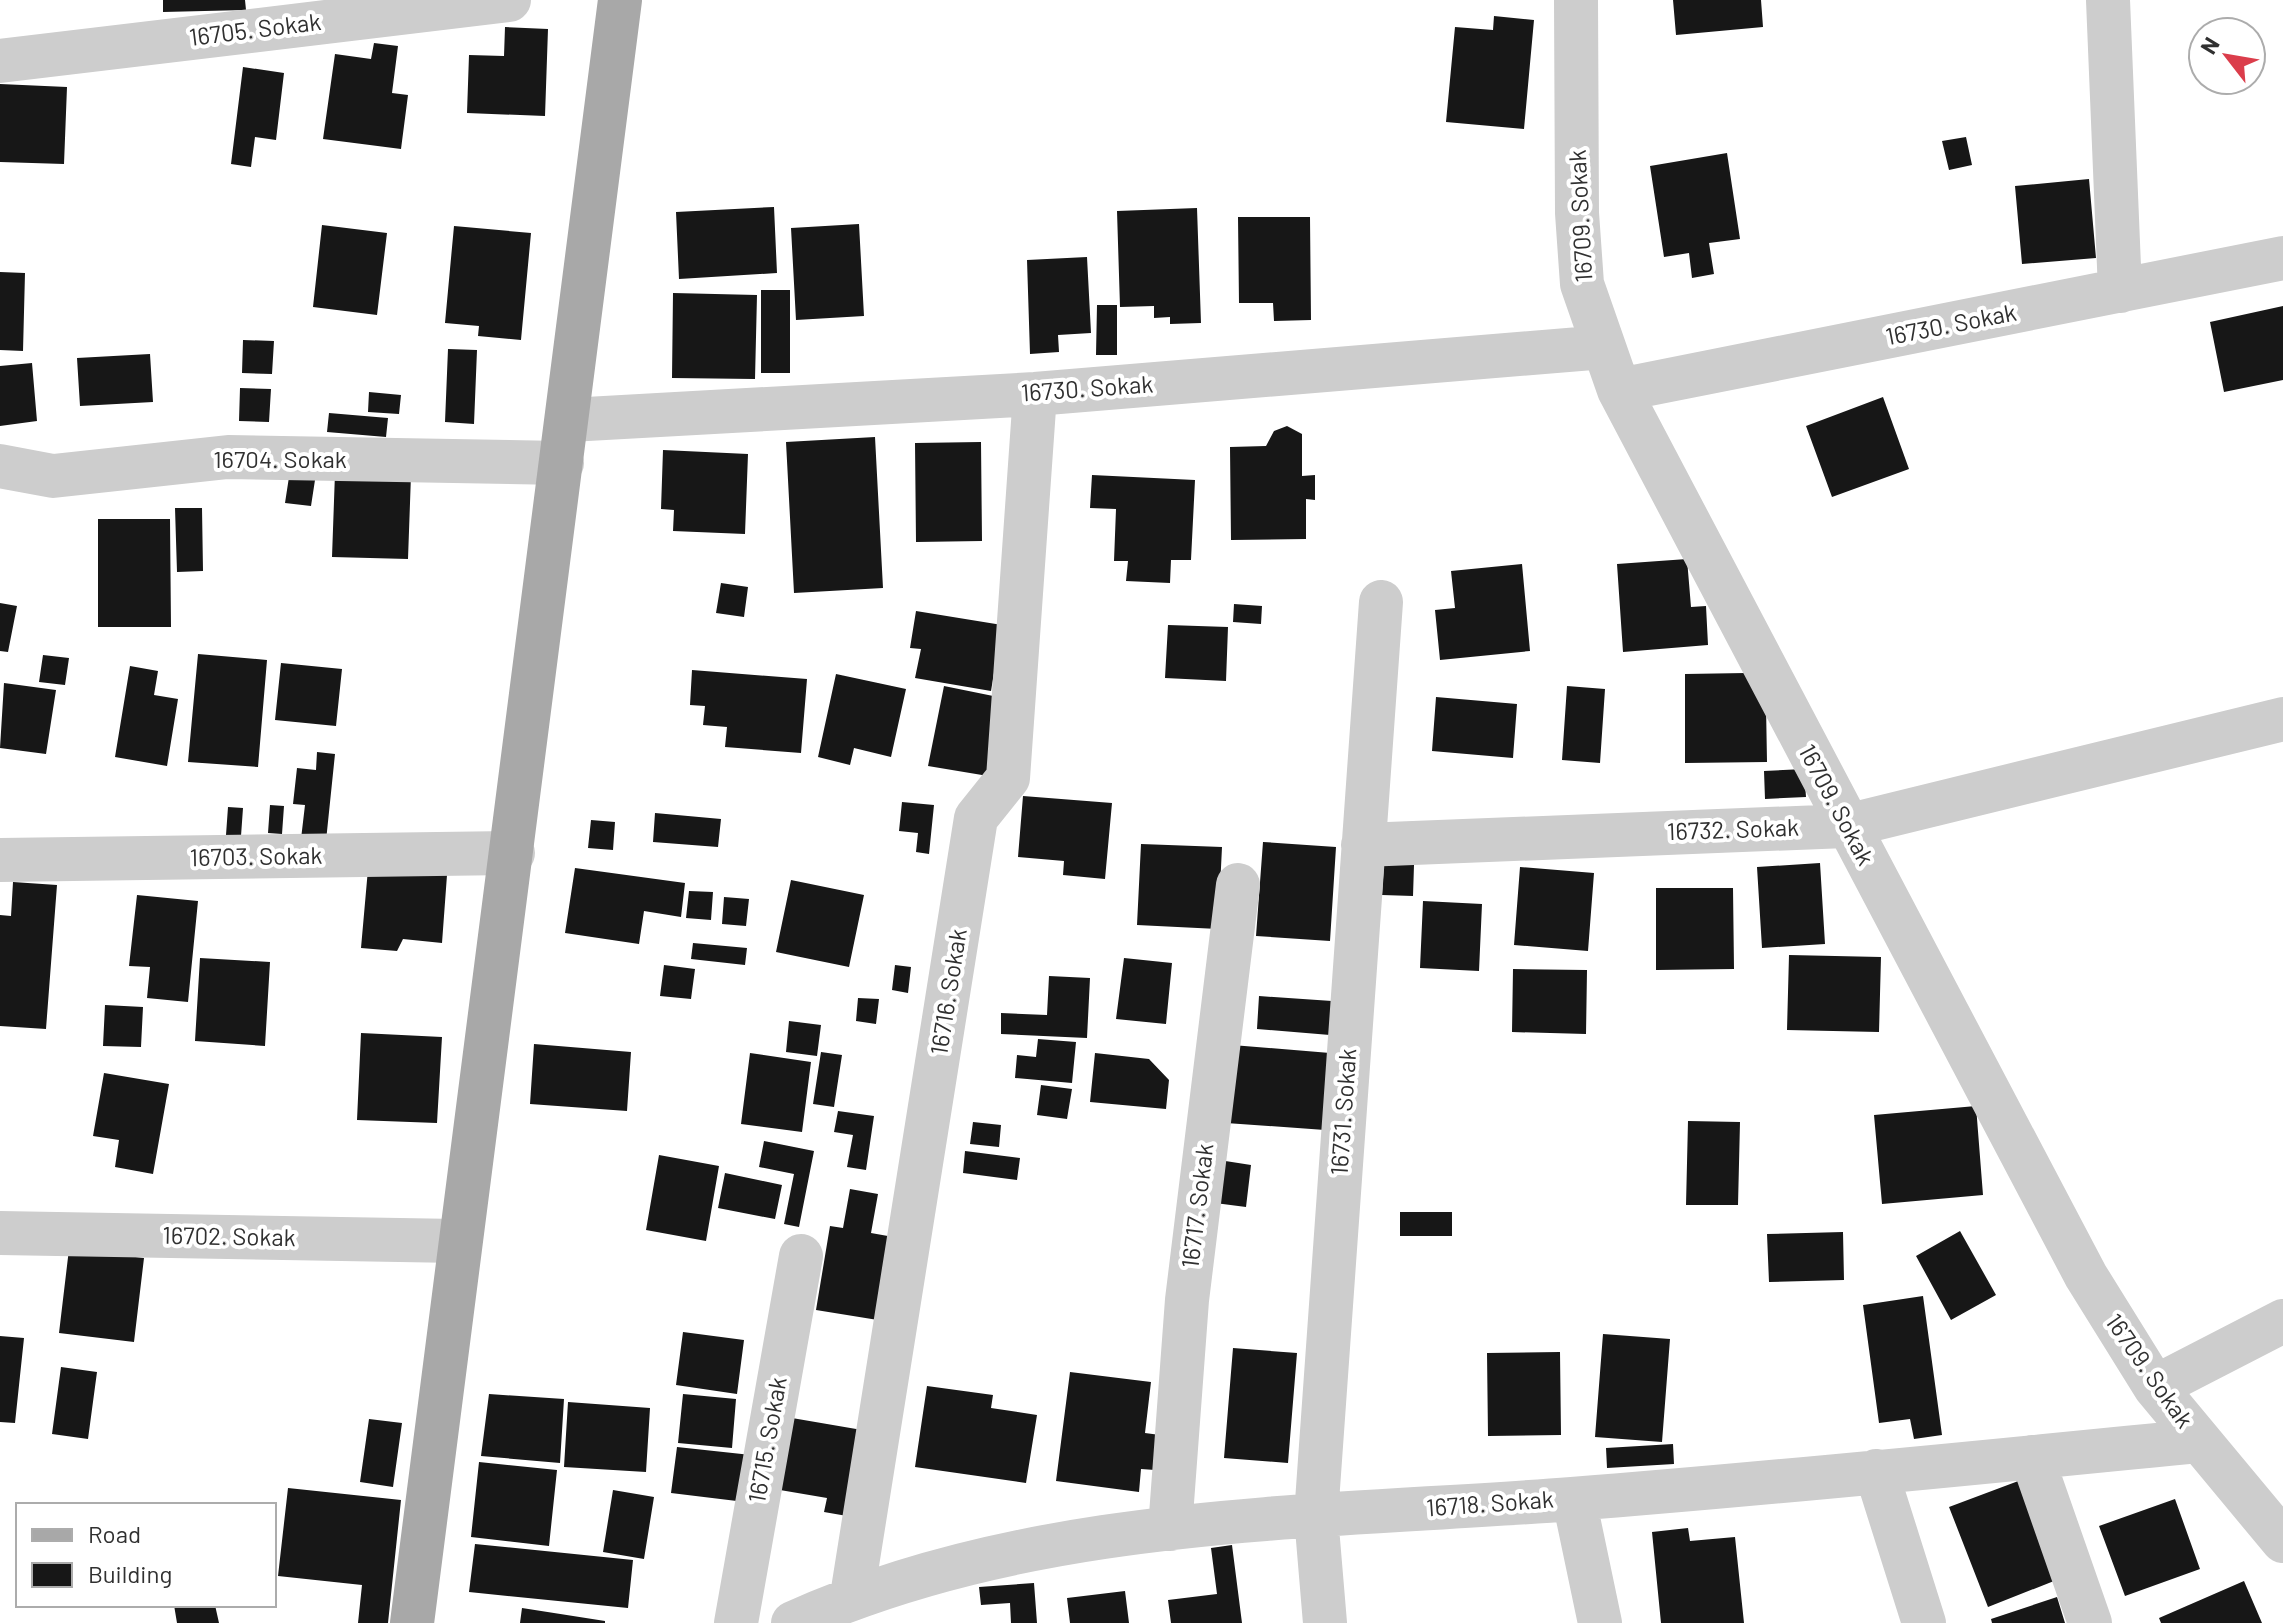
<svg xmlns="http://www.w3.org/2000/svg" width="2283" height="1623" font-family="Barlow,sans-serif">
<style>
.building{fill:#171717}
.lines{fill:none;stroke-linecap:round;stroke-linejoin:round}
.minor{stroke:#cdcdcd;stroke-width:44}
.major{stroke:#a8a8a8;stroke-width:44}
.labels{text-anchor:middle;stroke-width:8;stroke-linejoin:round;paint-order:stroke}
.street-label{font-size:24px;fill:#303030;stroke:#fff}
</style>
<rect width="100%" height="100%" fill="#fff"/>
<!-- building -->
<path class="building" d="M163,0H245L246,10L163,12Z
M1673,0H1761L1763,27L1676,35Z
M1494,16L1534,20L1524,129L1446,122L1455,27L1493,30Z
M505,27L548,29L545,116L467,113L469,55L504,56Z
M374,43L398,46L392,93L408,95L401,149L323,139L335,54L371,59Z
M243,67L284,73L276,140L255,137L251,167L231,164Z
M0,84L67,87L64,164L0,162Z
M1966,137L1972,165L1949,170L1942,141Z
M1727,153L1740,239L1709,243L1714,274L1692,278L1689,253L1664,257L1650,166Z
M2089,179L2096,258L2022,264L2015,186Z
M774,207L777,273L679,279L676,212Z
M1197,208L1201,323L1170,324V317L1154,318V306L1120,307L1117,211Z
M1238,217H1310L1311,320L1274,321L1273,303H1239Z
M859,224L864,316L796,320L791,228Z
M322,225L387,233L377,315L313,307Z
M454,226L531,233L521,340L478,336L479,326L445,323Z
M1087,257L1091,333L1058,335L1059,352L1030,354L1027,260Z
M0,272L25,273L23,351L0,350Z
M761,290H790V373H761Z
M673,293L757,295L755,379L672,378Z
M1097,305H1117V355H1096Z
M2283,306V380L2224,392L2210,322Z
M243,340L274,341L272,374L242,373Z
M448,349L477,350L474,424L445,422Z
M150,354L153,402L80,406L77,358Z
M32,363L37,421L0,426V366Z
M240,388L271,389L269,422L239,421Z
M369,392L401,395L399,414L368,412Z
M1883,397L1909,469L1832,497L1806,426Z
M329,413L388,418L386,437L327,432Z
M1287,426L1302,434V476L1315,475V500L1306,499V539L1231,540L1230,447L1266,446L1274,431Z
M875,437L883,588L794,593L786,442Z
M981,442L982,541L916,542L915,443Z
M663,450L748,454L745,534L673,531L674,510L661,509Z
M335,473L411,475L408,559L332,557Z
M1092,475L1195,480L1191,560H1171L1170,583L1126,581L1128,561H1114L1116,509L1090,508Z
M289,477L315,480L311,506L285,503Z
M175,508H202L203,571L177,572Z
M98,519H170L171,627H98Z
M1687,559L1691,607L1706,606L1708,645L1623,652L1617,564Z
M1522,564L1530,651L1440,660L1435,610L1455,608L1451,571Z
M721,583L748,587L744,617L716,613Z
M0,603L17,606L8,652L0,651Z
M1234,604L1262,606L1261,624L1233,622Z
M916,611L1002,625L991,691L915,678L921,649L910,648Z
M1168,625L1228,627L1226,681L1165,678Z
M198,654L267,660L258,767L188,762Z
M43,655L69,658L65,685L39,682Z
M281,663L342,669L336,726L275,720Z
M130,666L158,671L154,695L178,699L167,766L115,757Z
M692,670L807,679L801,753L725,747L727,727L703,725L705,706L690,705Z
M1746,673L1766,705L1767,762L1685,763V674Z
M836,674L906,689L891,757L854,748L850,765L818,757Z
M4,683L56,690L46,754L0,748Z
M944,686L1003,698L988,776L928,766Z
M1567,686L1605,689L1600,763L1562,760Z
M1436,697L1517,704L1513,758L1432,751Z
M317,752L335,754L326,841L301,839L305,805L293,804L297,768L316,770Z
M1804,769L1806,797L1765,799L1764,771Z
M1023,796L1112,803L1105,879L1063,875L1064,861L1018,857Z
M902,802L934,805L929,854L916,852L918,833L899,831Z
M270,805L284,806L282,834L268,833Z
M228,807L243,808L241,836L226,835Z
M655,813L721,819L718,847L653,842Z
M591,820L615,822L613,850L588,848Z
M1263,842L1336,847L1330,941L1256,936Z
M1141,844L1222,847L1218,929L1137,925Z
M1820,863L1825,944L1762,948L1757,867Z
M1384,864L1414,865L1413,896L1382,895Z
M1520,867L1594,873L1588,951L1514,945Z
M575,868L685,883L681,917L644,911L639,944L565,933Z
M368,869L447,875L442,943L403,939L397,951L361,948Z
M791,880L864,895L849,967L776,952Z
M13,882L57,885L46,1029L0,1026V915L11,916Z
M1656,888H1733L1734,969L1656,970Z
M689,891L713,892L711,920L686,918Z
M137,895L198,901L188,1002L147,998L150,967L129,966Z
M724,897L749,899L746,926L722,924Z
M1423,901L1482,904L1479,971L1420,968Z
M693,943L747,948L745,965L691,959Z
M1789,955L1881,957L1879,1032L1787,1030Z
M200,958L270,962L265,1046L195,1041Z
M1124,958L1172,963L1166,1024L1116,1019Z
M664,965L695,969L691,999L660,996Z
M895,965L911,967L908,993L892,990Z
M1513,969L1587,970L1586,1034L1512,1032Z
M1049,976L1090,978L1087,1038L1001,1034V1013L1047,1015Z
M1259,996L1332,1001L1330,1035L1257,1029Z
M858,998L879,999L876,1024L856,1021Z
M105,1005L143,1007L141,1047L103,1046Z
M789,1021L821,1025L817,1056L786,1052Z
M361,1033L442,1037L437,1123L357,1120Z
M1038,1039L1076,1042L1072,1083L1015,1078L1017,1055L1036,1057Z
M534,1044L631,1052L627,1111L530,1104Z
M1232,1045L1330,1053L1325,1130L1226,1123Z
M821,1052L842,1055L834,1107L813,1104Z
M750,1053L811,1062L802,1132L741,1124Z
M1095,1053L1149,1059L1169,1080L1166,1109L1090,1102Z
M104,1073L169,1084L153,1174L115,1167L119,1140L93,1136Z
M1041,1085L1072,1089L1067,1119L1037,1115Z
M1976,1106L1983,1195L1882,1204L1874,1115Z
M838,1111L874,1116L866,1170L847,1167L853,1135L834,1132Z
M1688,1121L1740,1122L1738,1205H1686Z
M973,1122L1001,1125L999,1147L970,1144Z
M764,1141L814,1151L799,1227L784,1224L794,1174L759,1167Z
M965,1151L1020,1158L1017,1180L963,1173Z
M659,1155L719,1166L706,1241L646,1230Z
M1219,1160L1251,1165L1246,1207L1215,1203Z
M725,1173L782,1185L775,1219L718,1208Z
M850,1189L878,1194L871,1233L899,1238L884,1321L816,1310L830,1226L843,1228Z
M1400,1212H1452V1236H1400Z
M1960,1231L1996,1295L1951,1320L1916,1256Z
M1843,1232L1844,1280L1769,1282L1767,1234Z
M69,1249L144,1258L134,1342L59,1333Z
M1923,1296L1942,1435L1914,1439L1910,1419L1879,1423L1863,1305Z
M683,1332L744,1340L737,1394L676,1385Z
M1603,1334L1670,1339L1662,1442L1595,1437Z
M0,1336L24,1338L15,1423L0,1422Z
M1233,1348L1297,1353L1288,1463L1224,1458Z
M1560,1352L1561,1435L1488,1436L1487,1353Z
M61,1367L97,1372L88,1439L52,1434Z
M1070,1372L1151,1382L1145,1433L1160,1435L1155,1470L1141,1469L1139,1492L1056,1481Z
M927,1386L993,1395L991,1408L1037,1415L1026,1483L915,1467Z
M489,1394L564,1399L560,1463L481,1456Z
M683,1394L736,1399L732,1448L678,1443Z
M568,1402L650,1408L646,1472L564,1467Z
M792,1418L862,1430L847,1516L824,1512L827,1498L780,1490Z
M369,1419L402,1423L393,1487L360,1482Z
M1673,1444L1674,1464L1607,1468L1606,1448Z
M677,1447L751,1455L745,1502L671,1493Z
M479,1462L557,1470L549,1546L471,1537Z
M2021,1480L2059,1579L1988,1607L1949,1507Z
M288,1488L401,1500L388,1623H358L362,1585L278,1576Z
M613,1490L654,1497L644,1559L603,1552Z
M2175,1499L2200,1569L2125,1596L2099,1526Z
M1688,1528L1690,1541L1735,1537L1744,1623H1661L1652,1532Z
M475,1544L633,1560L628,1608L469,1592Z
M1232,1545L1242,1623H1171L1168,1600L1217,1594L1211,1548Z
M2244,1581L2262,1623H2161L2159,1618Z
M1034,1583L1037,1623H1011L1010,1603L981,1605L979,1587Z
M1125,1591L1129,1623H1070L1067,1598Z
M2057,1597L2065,1623H1992L1991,1619Z
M174,1605H215L219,1623H177Z
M522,1608L605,1621V1623H520Z"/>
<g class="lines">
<!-- minor -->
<path class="minor" d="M1576,0L1577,213L1582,284L1619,390L2086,1276L2155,1387L2283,1541
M2108,0L2120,291
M0,61L509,0
M1619,390L2283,258
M569,420L1035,394L1604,347
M0,466L53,476L228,457L562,463
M1363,845L1846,826L2283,719
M0,860L513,853
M0,1233L458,1241
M2155,1387L2283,1321
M2032,1457L2090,1623
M1876,1471L1924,1623
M1574,1499L1600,1623
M1170,1529L1187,1300L1238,885
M852,1596L976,818L1008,778L1035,394
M736,1623L801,1256
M793,1623C1035,1514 1312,1519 1572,1499C1781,1483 1990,1461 2199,1441
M1325,1623L1316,1516L1381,602"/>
<!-- major -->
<path class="major" d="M412,1623C477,1081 555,542 620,0"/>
</g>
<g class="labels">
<!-- street labels -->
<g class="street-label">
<text transform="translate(255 30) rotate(-7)" y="8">16705. Sokak</text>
<text transform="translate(1581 216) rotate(-93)" y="8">16709. Sokak</text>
<text transform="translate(1951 325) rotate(-11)" y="8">16730. Sokak</text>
<text transform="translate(1087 389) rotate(-4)" y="8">16730. Sokak</text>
<text x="280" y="468">16704. Sokak</text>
<text transform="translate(1836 805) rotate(62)" y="8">16709. Sokak</text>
<text transform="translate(1733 830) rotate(-2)" y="8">16732. Sokak</text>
<text transform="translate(256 857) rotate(-1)" y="8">16703. Sokak</text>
<text transform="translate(949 992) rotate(-81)" y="8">16716. Sokak</text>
<text transform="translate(1344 1112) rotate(-86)" y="8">16731. Sokak</text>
<text transform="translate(1198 1206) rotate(-83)" y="8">16717. Sokak</text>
<text transform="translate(229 1237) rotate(1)" y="8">16702. Sokak</text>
<text transform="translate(2149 1371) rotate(55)" y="8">16709. Sokak</text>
<text transform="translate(768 1440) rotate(-80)" y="8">16715. Sokak</text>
<text transform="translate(1490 1504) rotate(-4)" y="8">16718. Sokak</text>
</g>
</g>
<!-- legend -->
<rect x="16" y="1503" width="260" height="104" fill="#ffffff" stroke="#acacac" stroke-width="2"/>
<rect x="32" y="1529" width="40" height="12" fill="#a8a8a8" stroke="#acacac" stroke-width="2"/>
<text x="88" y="1543" font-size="24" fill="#303030">Road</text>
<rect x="32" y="1563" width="40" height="24" fill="#171717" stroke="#acacac" stroke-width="2"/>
<text x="88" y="1583" font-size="24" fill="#303030">Building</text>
<!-- north arrow -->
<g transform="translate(2227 56) rotate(301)"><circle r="38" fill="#ffffff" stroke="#acacac" stroke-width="2"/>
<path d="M0-6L14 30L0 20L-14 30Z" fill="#db3d4b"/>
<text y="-12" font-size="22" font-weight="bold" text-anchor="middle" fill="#303030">N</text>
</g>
</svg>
